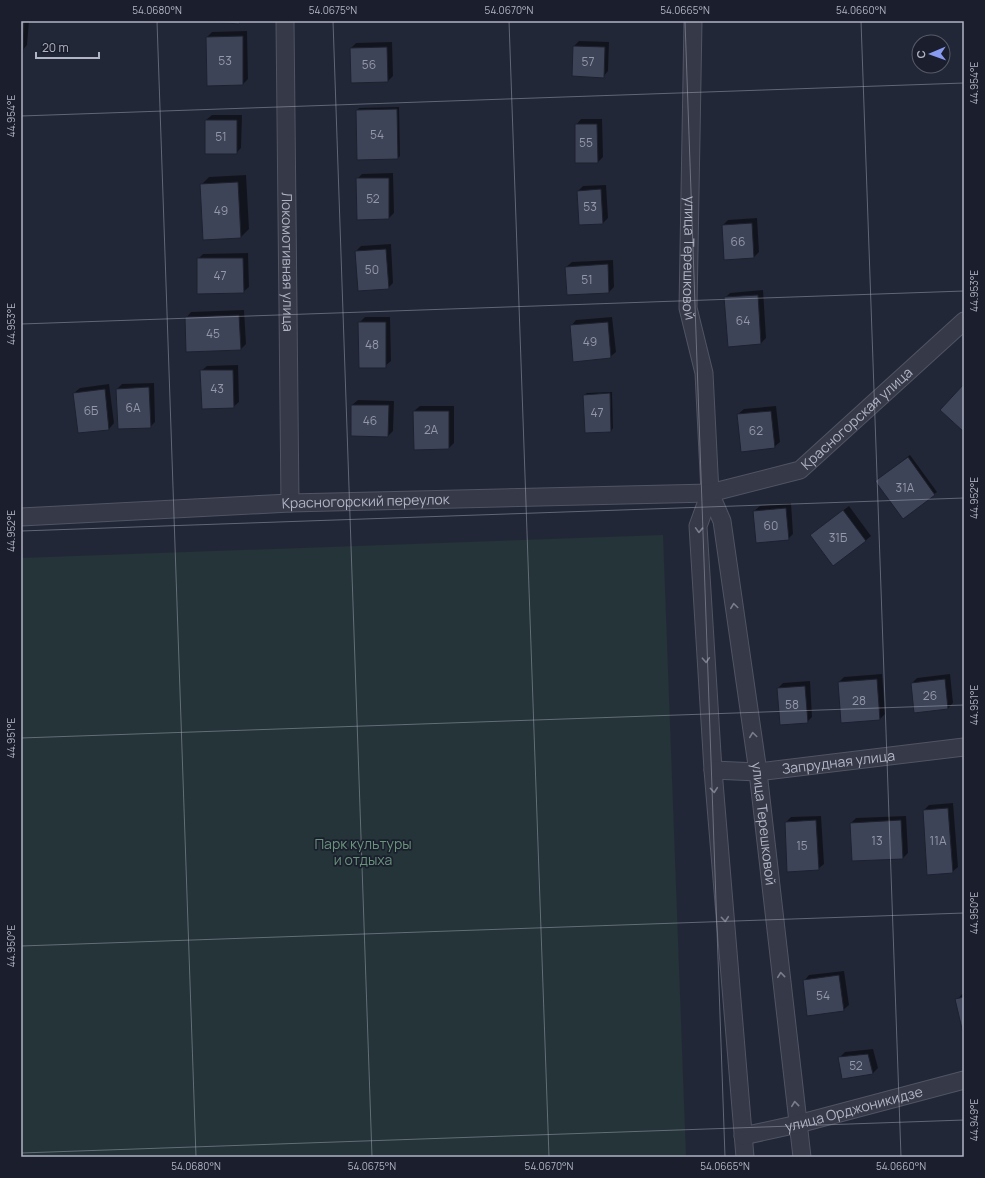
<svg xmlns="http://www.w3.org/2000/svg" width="985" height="1178" font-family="Manrope,sans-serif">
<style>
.green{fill:#253439}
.shadow{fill:#0007}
.building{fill:#3e4457;stroke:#1d212f}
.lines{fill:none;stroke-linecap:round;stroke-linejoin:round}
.minor-casing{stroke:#505463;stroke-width:19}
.minor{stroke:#363948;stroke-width:17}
.oneway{stroke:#797d8c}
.ticks{fill:none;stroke:#b0b4c4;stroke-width:1;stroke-opacity:0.45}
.labels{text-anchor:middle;stroke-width:3.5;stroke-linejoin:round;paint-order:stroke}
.number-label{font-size:12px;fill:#9498a9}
.street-label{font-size:14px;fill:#b0b4c4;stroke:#1b1f2d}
.park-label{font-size:14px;fill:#69947c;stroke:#1b1f2d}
.neatline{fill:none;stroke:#b0b4c4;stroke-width:1.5}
.ticks-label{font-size:10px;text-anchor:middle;fill:#b0b4c4}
</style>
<rect width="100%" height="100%" fill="#222737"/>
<!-- green -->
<path class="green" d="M663,535L686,1157H21V558Z"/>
<!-- shadow -->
<path class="shadow" d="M21,21H29L27,45L22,51Z
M247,31L248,79L243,84L208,85L207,37L212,32Z
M579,41L609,42L608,71L603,77L574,46Z
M392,42L393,76L388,81L351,48L356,43Z
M399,107L400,156L398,158L357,110L359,108Z
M212,115H242L241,148L236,153L206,120Z
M581,119H602L603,157L598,162L576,125Z
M393,173L394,213L389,218L357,179L362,174Z
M246,175L249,229L241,237L201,185L209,177Z
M606,185L608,218L603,223L580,224L578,191L583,186Z
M757,218L759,252L754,257L723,225L728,220Z
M391,244L393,283L388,288L356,251L361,246Z
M248,253L249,287L243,292L198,259L203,254Z
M613,260L614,287L609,292L566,267L572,262Z
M763,290L766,338L761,343L725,298L730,293Z
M244,310L246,344L241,349L186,318L191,312Z
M365,317H390L391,361L385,366L359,323Z
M612,317L616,352L610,357L571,326L576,320Z
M238,365L239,402L233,407L201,371L207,366Z
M154,383L155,422L150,427L117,389L122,384Z
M109,384L114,423L109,429L74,393L80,388Z
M612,392L613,428L611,431L584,395L587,393Z
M358,400L394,401L393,431L388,436H352V405Z
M420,406H454V443L449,448L414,411Z
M776,406L780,442L774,447L738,414L744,409Z
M910,455L937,492L903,517L876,481Z
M791,503L793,534L788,539L754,511L760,506Z
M849,506L871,536L865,541L811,535Z
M882,674L885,714L880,719L842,722L839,682L844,677Z
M950,674L953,703L948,708L915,712L912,683L917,678Z
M810,681L812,717L807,722L778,688L783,683Z
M953,803L958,867L952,872L924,810L929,805Z
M821,816L824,864L818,869L786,822L791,817Z
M906,816L908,853L903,858L851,823L856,818Z
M844,971L849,1005L843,1010L804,981L809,975Z
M962,994H964V1032L957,1000Z
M873,1049L878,1068L873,1073L843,1078L839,1058L845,1052Z"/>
<!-- building -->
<path class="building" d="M21,21H24L23,52H21Z
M202,21H240L239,24Z
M243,36V85L207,86L206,37Z
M573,46L605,47L604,78L572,76Z
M387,47L388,82L351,83L350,48Z
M397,109L398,159L357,160L356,110Z
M205,120H237V154H205Z
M575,124H597L598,163H575Z
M356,178H389V219L357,220Z
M238,182L241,238L203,240L200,184Z
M601,189L603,224L579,225L577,191Z
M752,223L754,258L724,260L722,225Z
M386,249L389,289L358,291L355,251Z
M197,258H243L244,293L197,294Z
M608,264L609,293L567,295L565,267Z
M758,295L761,344L728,347L724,297Z
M239,315L241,350L186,352L185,317Z
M358,322H386V368H359Z
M608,322L611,358L573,362L570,325Z
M200,370H233L234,408L202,409Z
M964,384V432L940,410Z
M149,387L151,428L118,429L116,389Z
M105,389L109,430L78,433L73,393Z
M610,393L611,432L585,433L583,395Z
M351,405H389L388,437L351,436Z
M413,411H449V449L414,450Z
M771,411L775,448L741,452L737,414Z
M908,457L935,495L903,519L875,481Z
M786,508L789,540L756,543L753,511Z
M843,510L866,541L833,566L810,535Z
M877,679L880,720L841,723L838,682Z
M945,679L948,709L914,713L911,683Z
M805,686L808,723L780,725L777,688Z
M948,808L953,873L927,875L923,810Z
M816,820L819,870L787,872L785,822Z
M901,820L903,859L852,861L850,823Z
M839,975L844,1011L807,1016L803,980Z
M964,997V1033H963L955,999Z
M868,1054L873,1074L842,1079L838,1057Z"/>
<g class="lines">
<!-- minor casing -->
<g class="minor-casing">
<g id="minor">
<path id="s1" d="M285,21L290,503"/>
<path id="s2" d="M693,21L688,308L704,373L710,493L722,521L758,772L802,1157"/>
<path d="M710,493L698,526L713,770L745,1157"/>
<path id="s3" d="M21,517L290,503L710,493L800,470L964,321"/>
<path id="s4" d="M713,770L758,772L964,747"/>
<path id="s5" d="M743,1136L798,1124L964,1080"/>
</g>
</g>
<!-- minor -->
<use href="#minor" class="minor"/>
</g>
<!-- one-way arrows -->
<defs><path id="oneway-chevron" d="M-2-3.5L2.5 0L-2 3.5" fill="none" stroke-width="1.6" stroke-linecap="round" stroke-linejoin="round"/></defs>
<g class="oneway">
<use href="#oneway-chevron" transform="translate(699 530) rotate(92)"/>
<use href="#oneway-chevron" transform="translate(734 606) rotate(-98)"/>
<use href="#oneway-chevron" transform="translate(706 660) rotate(87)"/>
<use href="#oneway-chevron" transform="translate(753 735) rotate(-98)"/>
<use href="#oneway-chevron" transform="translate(714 790) rotate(85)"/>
<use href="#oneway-chevron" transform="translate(725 919) rotate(85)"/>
<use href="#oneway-chevron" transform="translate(781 975) rotate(-96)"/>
<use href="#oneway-chevron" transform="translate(795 1104) rotate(-96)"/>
</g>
<!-- ticks -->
<path class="ticks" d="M157,21L196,1157M333,21L372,1157M509,21L549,1157M685,21L725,1157M861,21L901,1157M21,116L964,83M21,324L964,291M21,531L964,498M21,738L964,705M21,946L964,913M21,1153L964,1120"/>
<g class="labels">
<!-- number labels -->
<g class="number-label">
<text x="225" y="65">53</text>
<text x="588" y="66">57</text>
<text x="369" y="69">56</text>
<text x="377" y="139">54</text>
<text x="221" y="141">51</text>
<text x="586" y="147">55</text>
<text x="373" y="203">52</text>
<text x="590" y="211">53</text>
<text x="221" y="215">49</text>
<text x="738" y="246">66</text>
<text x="372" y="274">50</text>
<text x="220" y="280">47</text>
<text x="587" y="284">51</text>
<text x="743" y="325">64</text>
<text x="213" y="338">45</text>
<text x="590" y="346">49</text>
<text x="372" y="349">48</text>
<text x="217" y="393">43</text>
<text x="133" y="412">6А</text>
<text x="91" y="415">6Б</text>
<text x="597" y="417">47</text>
<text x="370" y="425">46</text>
<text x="431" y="434">2А</text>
<text x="756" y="435">62</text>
<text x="905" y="492">31А</text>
<text x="771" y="530">60</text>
<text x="838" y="542">31Б</text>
<text x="930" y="700">26</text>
<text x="859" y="705">28</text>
<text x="792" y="709">58</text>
<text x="877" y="845">13</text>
<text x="938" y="845">11А</text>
<text x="802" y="850">15</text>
<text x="823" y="1000">54</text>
<text x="856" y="1070">52</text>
</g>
<!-- street labels -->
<g class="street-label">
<text dy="5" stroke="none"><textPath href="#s2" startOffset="237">улица Терешковой</textPath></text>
<text dy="5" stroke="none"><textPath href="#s1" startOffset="241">Локомотивная улица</textPath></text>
<text dy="5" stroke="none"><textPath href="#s3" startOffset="859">Красногорская улица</textPath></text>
<text dy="5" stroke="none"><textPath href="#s3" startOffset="345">Красногорский переулок</textPath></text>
<text dy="5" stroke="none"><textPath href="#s4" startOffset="126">Запрудная улица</textPath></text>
<text dy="5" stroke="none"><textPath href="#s2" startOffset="810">улица Терешковой</textPath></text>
<text dy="5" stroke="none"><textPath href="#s5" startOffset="114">улица Орджоникидзе</textPath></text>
</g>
<!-- park labels -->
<g class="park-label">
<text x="363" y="849">Парк культуры<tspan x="363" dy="16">и отдыха</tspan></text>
</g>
</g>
<!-- border -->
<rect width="985" height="1178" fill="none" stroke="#1b1f2d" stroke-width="44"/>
<!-- north arrow -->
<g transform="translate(931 54) rotate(268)"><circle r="19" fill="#1b1f2d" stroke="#575b69"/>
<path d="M0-3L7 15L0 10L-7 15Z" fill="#889bf1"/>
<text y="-6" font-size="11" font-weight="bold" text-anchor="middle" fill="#b0b4c4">С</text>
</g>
<!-- scale -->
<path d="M36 52v6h63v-6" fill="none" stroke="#b0b4c4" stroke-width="2"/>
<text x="42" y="52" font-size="12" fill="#b0b4c4" stroke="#1b1f2d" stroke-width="3" paint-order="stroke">20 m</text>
<rect x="22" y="22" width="941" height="1134" class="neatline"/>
<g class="ticks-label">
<text x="157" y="14">54.0680°N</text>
<text x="333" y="14">54.0675°N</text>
<text x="509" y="14">54.0670°N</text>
<text x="685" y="14">54.0665°N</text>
<text x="861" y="14">54.0660°N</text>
<text transform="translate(974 83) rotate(-90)" y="4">44.954°E</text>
<text transform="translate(11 116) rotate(-90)" y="4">44.954°E</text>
<text transform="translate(974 291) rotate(-90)" y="4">44.953°E</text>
<text transform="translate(11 324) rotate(-90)" y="4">44.953°E</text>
<text transform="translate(974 498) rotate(-90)" y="4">44.952°E</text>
<text transform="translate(11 531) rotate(-90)" y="4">44.952°E</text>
<text transform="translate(974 705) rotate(-90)" y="4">44.951°E</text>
<text transform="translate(11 738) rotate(-90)" y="4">44.951°E</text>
<text transform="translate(974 913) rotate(-90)" y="4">44.950°E</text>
<text transform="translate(11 946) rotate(-90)" y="4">44.950°E</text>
<text transform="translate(974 1120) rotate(-90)" y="4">44.949°E</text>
<text x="196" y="1170">54.0680°N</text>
<text x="372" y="1170">54.0675°N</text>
<text x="549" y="1170">54.0670°N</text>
<text x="725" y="1170">54.0665°N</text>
<text x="901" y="1170">54.0660°N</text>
</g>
</svg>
